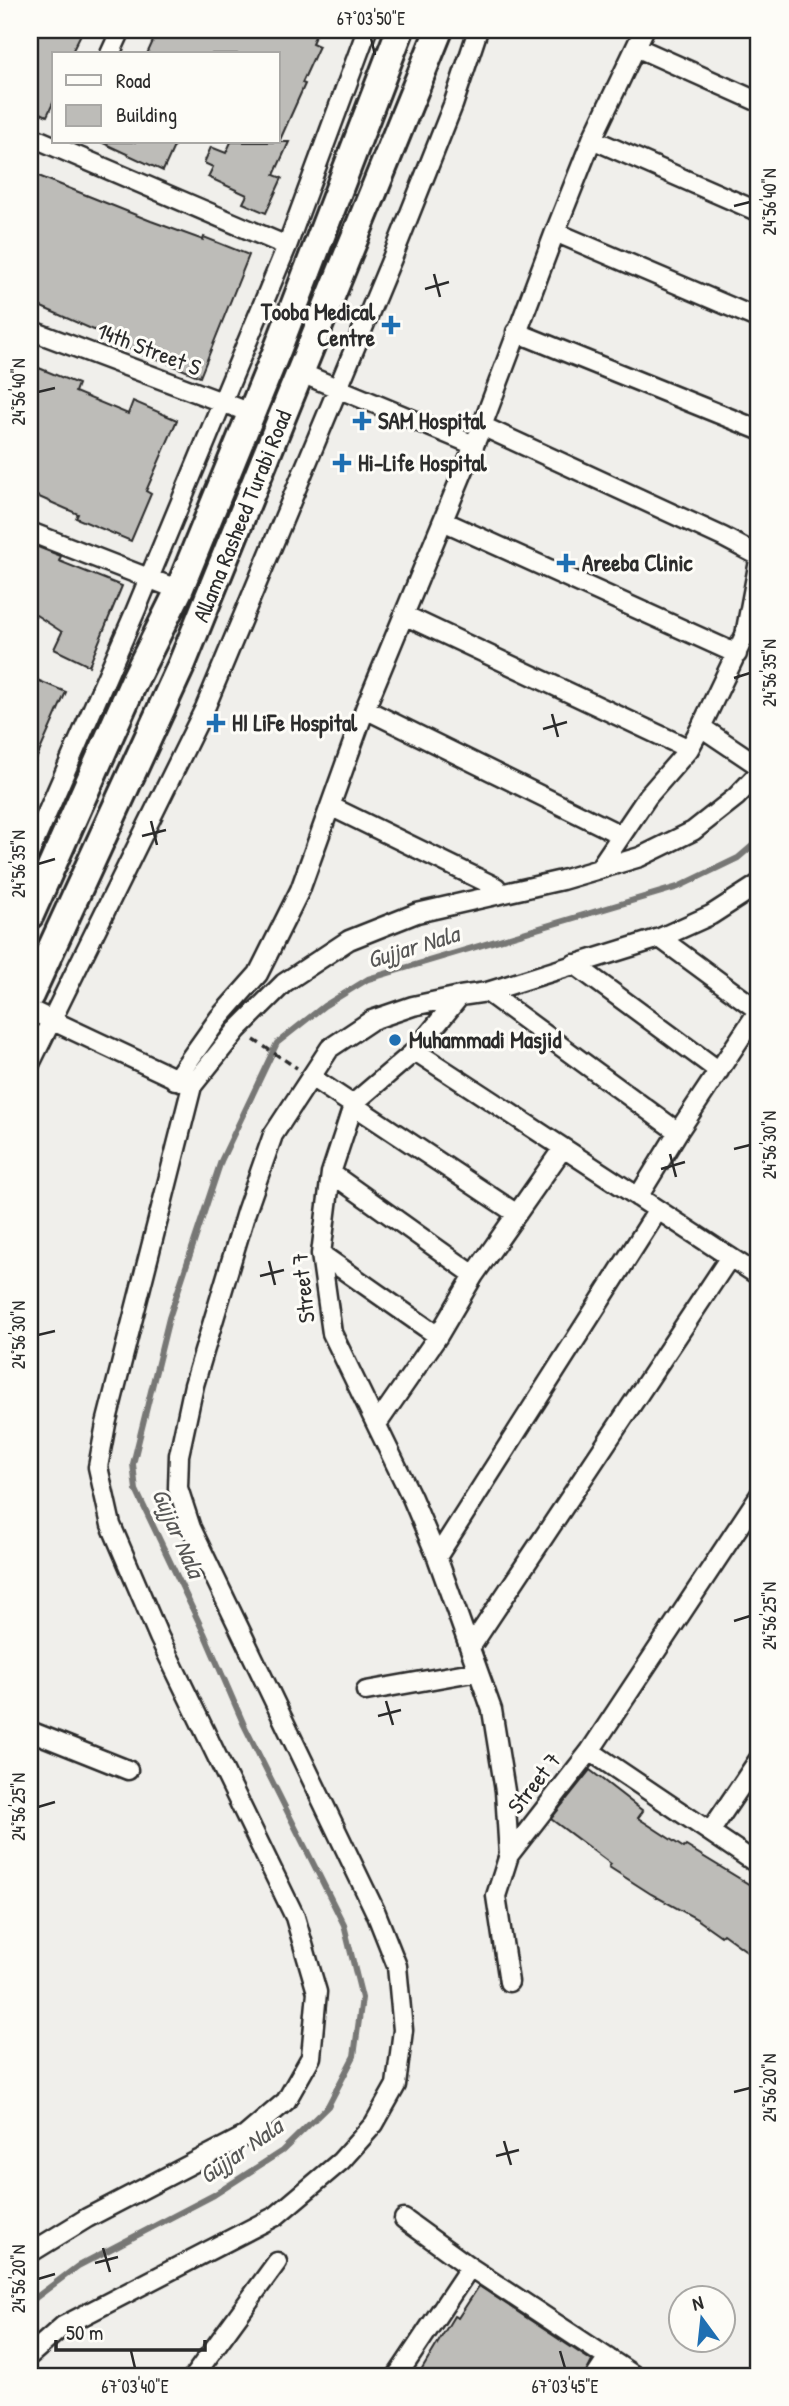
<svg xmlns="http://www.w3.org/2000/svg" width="789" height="2406" font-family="'Patrick Hand',sans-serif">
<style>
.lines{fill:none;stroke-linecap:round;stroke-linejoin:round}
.stream{stroke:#777775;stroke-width:6}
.building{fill:#bdbcb8;stroke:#2b2b2b;stroke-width:2}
.minor-casing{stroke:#2b2b2b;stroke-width:23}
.secondary-casing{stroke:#2b2b2b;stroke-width:32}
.path{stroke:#2b2b2b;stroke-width:3.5;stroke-dasharray:7 5;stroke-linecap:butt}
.minor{stroke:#fdfcf7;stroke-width:18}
.secondary{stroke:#fdfcf7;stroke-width:26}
.ticks{fill:none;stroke:#2b2b2b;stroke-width:2.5}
.poi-dot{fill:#1f6fb2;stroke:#fdfcf7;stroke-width:2.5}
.labels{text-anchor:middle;stroke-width:6;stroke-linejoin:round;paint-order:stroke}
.poi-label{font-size:23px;font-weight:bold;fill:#2b2b2b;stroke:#fdfcf7;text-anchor:start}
.street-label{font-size:23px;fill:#2b2b2b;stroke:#fdfcf7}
.water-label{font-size:24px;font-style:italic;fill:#575756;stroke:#fdfcf7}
.neatline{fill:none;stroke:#2b2b2b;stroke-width:2.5}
.ticks-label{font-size:18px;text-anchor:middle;fill:#2b2b2b}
</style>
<rect width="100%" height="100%" fill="#f0efeb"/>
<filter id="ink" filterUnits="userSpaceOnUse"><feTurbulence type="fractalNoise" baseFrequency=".0143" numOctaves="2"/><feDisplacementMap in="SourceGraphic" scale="14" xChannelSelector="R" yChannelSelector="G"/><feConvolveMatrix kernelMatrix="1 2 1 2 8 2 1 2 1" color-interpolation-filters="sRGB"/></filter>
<g filter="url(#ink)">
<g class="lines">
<!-- stream -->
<path class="stream" d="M30,2302L78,2266L214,2195L282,2151L328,2106L354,2056L362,1998L344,1925L244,1725L204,1633L136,1490L133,1464L169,1318L221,1161L277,1043L324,1006L368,979L678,887L738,858L759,840"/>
</g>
<!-- building -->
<path class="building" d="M30,30H83L71,54H54V101L47,116L30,108Z
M158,30H318L312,43L319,46L302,83L305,84L279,142H289L274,175L282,178L266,213L243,203L247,195L208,177L213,167L204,163L211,147L226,153L231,142H278V54H147Z
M101,142H176L163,171Z
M36,175L151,221L203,240L204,237L249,255L200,377L144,353L143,355L109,340L110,337L30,302V191Z
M39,368L78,384L75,392L128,414L133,401L177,420L146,491L151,494L131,541L76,518L78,514L30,493V390Z
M30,544L61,556L59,561L122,586L89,666L54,649L62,632L30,611Z
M30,677L66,692L30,773Z
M590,1770L643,1811L638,1818L684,1848L686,1846L755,1888L753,1890L759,1894V1960L723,1934L721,1936L697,1919L651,1894L609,1867L611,1864L551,1819Z
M479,2286L592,2361L585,2376H418L454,2316L458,2318Z"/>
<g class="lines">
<!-- minor casing -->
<g class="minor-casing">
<path id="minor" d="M636,47L759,102
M110,54L121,30
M30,136L287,246
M592,139L759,212
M555,232L759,319
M30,330L251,413
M516,332L759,430
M301,373L474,445
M482,426L723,537L759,556
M443,521L737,654
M30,532L179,590
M404,615L689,749
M365,709L621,835
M701,727L759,766
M332,807L496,887L497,894
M30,852L135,612L287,246L367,30
M603,868L602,864L648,796L689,749L701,727L745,635L759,561
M660,938L759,1011
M574,964L719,1071
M487,992L678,1132
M30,1010L185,1083
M415,1051L759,1276
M30,1064L205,708L393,256L453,105L478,30
M311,1077L517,1214
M175,1080L219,1018L258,974L300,890L365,709L482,426L555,232L592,139L644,30
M331,1173L474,1275
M638,1197L678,1132L759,1010
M321,1254L438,1336
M377,1424L438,1336L474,1275L563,1148
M437,1557L658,1210
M470,1648L730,1257
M366,1691L478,1671
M30,1731L128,1770
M590,1751L759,1865
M710,1832L759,1759
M509,1855L590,1751L759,1496
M509,1982L496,1896L509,1855L505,1791L492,1710L437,1557L412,1498L332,1333L321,1254L331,1173L354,1103L415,1051L460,996L487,992L660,938L711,915L759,884
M404,2219L470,2267L635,2376
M30,2253L87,2218L245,2136L286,2101L311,2057L317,1992L295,1917L159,1637L111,1525L98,1467L106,1424L192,1086L237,1030L284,983L349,940L417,913L562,880L640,857L693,831L736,797L759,773
M30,2355L63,2326L276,2216L341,2161L374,2124L396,2085L403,2030L397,1966L376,1913L191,1528L178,1488L179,1455L194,1385L246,1212L273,1135L330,1048L372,1020L413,1006L460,996
M194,2376L277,2262
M397,2376L470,2267
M596,2376L608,2358"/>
</g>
<!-- secondary casing -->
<g class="secondary-casing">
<path id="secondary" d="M30,915L135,679L179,590L278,348L400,30
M30,995L181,666L439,30"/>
</g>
<!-- path -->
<path class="path" d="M254,1040L297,1068"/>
<!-- minor -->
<use href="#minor" class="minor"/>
<!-- secondary -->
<use href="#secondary" class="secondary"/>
</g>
</g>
<!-- ticks -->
<path class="ticks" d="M371,38L375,55M734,206L750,202M434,274L440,297M425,289L449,282M38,392L55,388M734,678L750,673M552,714L558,737M543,729L567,722M151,821L157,845M142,836L166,830M38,864L55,859M734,1149L750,1145M670,1154L676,1177M661,1169L685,1162M269,1261L275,1285M260,1276L284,1270M38,1335L55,1331M734,1621L750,1616M386,1701L393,1725M378,1716L401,1710M38,1807L55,1802M734,2092L750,2088M504,2141L511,2165M496,2156L519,2150M103,2248L110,2272M95,2263L118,2257M38,2279L55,2274M131,2351L135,2368M560,2351L565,2368"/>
<!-- markers -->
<g class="poi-dot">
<path d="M387.5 314.5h7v7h7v7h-7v7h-7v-7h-7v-7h7z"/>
<path d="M358.5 410.5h7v7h7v7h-7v7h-7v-7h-7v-7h7z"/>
<path d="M338.5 452.5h7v7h7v7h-7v7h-7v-7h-7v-7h7z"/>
<path d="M562.5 552.5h7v7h7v7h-7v7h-7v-7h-7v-7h7z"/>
<path d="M212.5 712.5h7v7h7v7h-7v7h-7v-7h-7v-7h7z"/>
<circle cx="395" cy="1040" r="7"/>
</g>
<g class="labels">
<!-- poi labels -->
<g class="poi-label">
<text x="375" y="320" text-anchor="end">Tooba Medical<tspan x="375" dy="26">Centre</tspan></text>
<text x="378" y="429">SAM Hospital</text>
<text x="358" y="471">Hi-Life Hospital</text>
<text x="582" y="571">Areeba Clinic</text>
<text x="232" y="731">HI LiFe Hospital</text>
<text x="409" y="1048">Muhammadi Masjid</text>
</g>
<!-- street labels -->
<g class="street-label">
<text transform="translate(149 349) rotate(21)" y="8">14th Street S</text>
<text transform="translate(242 516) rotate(-68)" y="8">Allama Rasheed Turabi Road</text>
<text transform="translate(303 1288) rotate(-96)" y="8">Street 7</text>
<text transform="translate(534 1783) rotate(-52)" y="8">Street 7</text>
</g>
<!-- water labels -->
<g class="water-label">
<text transform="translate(413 947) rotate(-17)" y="8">Gujjar Nala</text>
<text transform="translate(178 1533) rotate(66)" y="8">Gujjar Nala</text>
<text transform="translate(241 2151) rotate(-35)" y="8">Gujjar Nala</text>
</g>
</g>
<!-- margin -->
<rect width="789" height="2406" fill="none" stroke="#fdfcf7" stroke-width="77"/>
<!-- legend -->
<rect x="52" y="52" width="228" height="91" fill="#fdfcf7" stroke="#a9a8a5" stroke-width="2"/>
<rect x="66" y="75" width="35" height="10" fill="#fdfcf7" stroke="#a9a8a5" stroke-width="2"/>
<text x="116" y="88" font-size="21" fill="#2b2b2b">Road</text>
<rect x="66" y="105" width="35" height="21" fill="#bdbcb8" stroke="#a9a8a5" stroke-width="2"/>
<text x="116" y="122" font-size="21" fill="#2b2b2b">Building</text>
<!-- north arrow -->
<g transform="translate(702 2319) rotate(345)"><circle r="33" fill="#fdfcf7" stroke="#a9a8a5" stroke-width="2"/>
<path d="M0-5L12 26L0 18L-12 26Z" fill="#1f6fb2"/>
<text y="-10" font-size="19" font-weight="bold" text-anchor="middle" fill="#2b2b2b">N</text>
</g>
<!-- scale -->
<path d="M56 2340v10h149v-10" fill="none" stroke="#2b2b2b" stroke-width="3.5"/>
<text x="66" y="2340" font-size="21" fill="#2b2b2b" stroke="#fdfcf7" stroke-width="5" paint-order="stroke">50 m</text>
<rect x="38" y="38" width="712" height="2330" class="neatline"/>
<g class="ticks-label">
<text x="371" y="25">67°03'50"E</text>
<text transform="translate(770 202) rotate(-90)" y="6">24°56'40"N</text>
<text transform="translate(19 392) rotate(-90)" y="6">24°56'40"N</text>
<text transform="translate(770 673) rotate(-90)" y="6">24°56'35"N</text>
<text transform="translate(19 864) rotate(-90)" y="6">24°56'35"N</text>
<text transform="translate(770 1145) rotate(-90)" y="6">24°56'30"N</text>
<text transform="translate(19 1335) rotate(-90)" y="6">24°56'30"N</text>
<text transform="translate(770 1616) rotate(-90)" y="6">24°56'25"N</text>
<text transform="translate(19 1807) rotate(-90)" y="6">24°56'25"N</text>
<text transform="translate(770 2088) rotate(-90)" y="6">24°56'20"N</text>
<text transform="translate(19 2279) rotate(-90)" y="6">24°56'20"N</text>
<text x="135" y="2393">67°03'40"E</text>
<text x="565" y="2393">67°03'45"E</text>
</g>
</svg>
